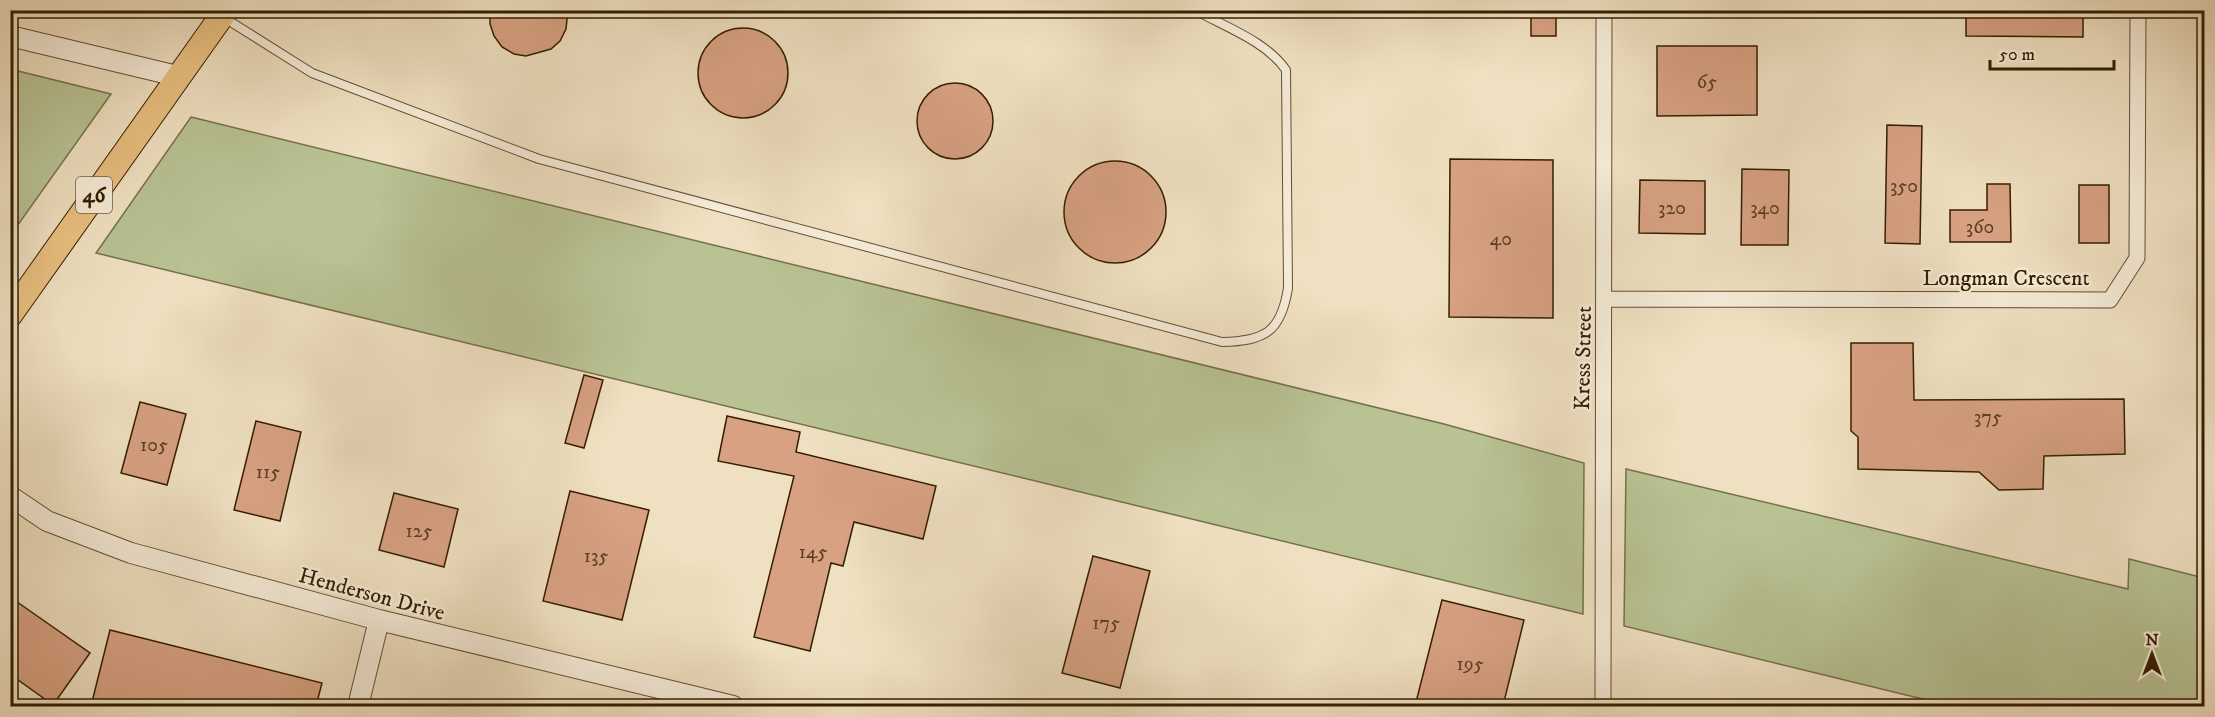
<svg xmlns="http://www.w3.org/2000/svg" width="2215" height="717" font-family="'IM FELL DW Pica',serif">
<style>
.green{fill:#b8c293;stroke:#76704a;stroke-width:1.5}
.building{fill:#d7a182;stroke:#341e00;stroke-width:1.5}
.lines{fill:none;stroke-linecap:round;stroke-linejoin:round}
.service-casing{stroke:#634e30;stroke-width:10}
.minor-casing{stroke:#634e30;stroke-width:17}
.tertiary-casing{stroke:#634e30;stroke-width:22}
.primary-casing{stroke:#341e00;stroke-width:26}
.service{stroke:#f5ebd7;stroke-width:8}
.minor{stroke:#f5ebd7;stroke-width:15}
.tertiary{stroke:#f5ebd7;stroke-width:20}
.primary{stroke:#e8c080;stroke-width:24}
.labels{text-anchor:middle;stroke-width:5;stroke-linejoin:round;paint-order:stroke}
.number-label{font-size:20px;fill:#5d3f20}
.shield{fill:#f5ebd7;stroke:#6e5c40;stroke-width:1.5}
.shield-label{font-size:21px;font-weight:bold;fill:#341e00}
.street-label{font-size:22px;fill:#341e00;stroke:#f5ebd7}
</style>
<rect width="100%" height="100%" fill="#efe0c1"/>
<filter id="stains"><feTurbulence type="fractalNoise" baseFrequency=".00333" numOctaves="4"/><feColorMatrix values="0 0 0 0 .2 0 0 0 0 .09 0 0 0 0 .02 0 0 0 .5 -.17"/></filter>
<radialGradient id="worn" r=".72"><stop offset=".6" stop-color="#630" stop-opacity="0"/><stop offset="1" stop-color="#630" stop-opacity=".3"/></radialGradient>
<!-- green -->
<path class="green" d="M10,69L111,94L15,229L10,228Z
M191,117L1444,424L1584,463L1583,614L96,253Z
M1626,469L2128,589L2129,559L2204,578V706H1951L1624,626Z"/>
<!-- building -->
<path class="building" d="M490,10H568L566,29L560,41L551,49L526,56L514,54L502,47L494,36L490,24Z
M1531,10H1556V36H1531Z
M1966,10H2083V37L1966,36Z
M698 73a45 45 0 1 1 90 0a45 45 0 1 1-90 0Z
M1657,46H1757V115L1657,116Z
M917 121a38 38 0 1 1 76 0a38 38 0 1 1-76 0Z
M1887,125L1922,126L1920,244L1885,243Z
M1450,159L1553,160V318L1449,317Z
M1064 212a51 51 0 1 1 102 0a51 51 0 1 1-102 0Z
M1742,169L1789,170L1788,245H1741Z
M1640,180L1705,181V234L1639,233Z
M1987,184H2010L2011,242H1950V210H1987Z
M2079,185H2109V243H2079Z
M1851,343H1913L1914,400L2124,399L2125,454L2044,456L2043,489L1999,490L1979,472L1858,469V437L1851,431Z
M584,375L603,380L584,448L565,443Z
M140,402L186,414L167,485L121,473Z
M727,416L800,432L796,452L936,486L923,539L854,522L843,566L831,563L810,651L754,637L794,476L718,461Z
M256,421L301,432L280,521L234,510Z
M570,491L649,510L622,620L543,601Z
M394,493L458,509L444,567L379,550Z
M1093,556L1150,571L1120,688L1062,673Z
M10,597L90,653L53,705L10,674Z
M1442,600L1524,620L1503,706H1415Z
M110,630L322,683L316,706H91Z"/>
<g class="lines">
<!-- service casing -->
<g class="service-casing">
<path id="service" d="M223,17L312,73L539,159L1222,342C1265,341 1281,332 1288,288L1286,70C1266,41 1225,27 1195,10"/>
</g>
<!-- minor casing -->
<g class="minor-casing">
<path id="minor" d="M1605,299L2110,300L2137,258L2138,10
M1603,706L1604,10"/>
</g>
<!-- tertiary casing -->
<g class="tertiary-casing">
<path id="tertiary" d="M10,36L177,76
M10,496L47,521L131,553L379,620L733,706
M358,706L379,620"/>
</g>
<!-- primary casing -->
<g class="primary-casing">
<path id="primary" d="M10,315L226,10"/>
</g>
<!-- service -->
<use href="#service" class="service"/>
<!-- minor -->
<use href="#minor" class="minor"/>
<!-- tertiary -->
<use href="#tertiary" class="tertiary"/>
<!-- primary -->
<use href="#primary" class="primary"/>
</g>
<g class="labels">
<!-- number labels -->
<g class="number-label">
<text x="1707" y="88">65</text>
<text x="1904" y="192">350</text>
<text x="1672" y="214">320</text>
<text x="1765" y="214">340</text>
<text x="1980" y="233">360</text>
<text x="1501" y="245">40</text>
<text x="1988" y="423">375</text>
<text x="154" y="451">105</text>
<text x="268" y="478">115</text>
<text x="419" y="537">125</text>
<text x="813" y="558">145</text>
<text x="596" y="562">135</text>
<text x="1106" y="629">175</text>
<text x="1470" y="670">195</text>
</g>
<!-- shield labels -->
<rect class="shield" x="76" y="177" width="36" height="36" rx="4.5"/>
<g class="shield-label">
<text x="94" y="202">46</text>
</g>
<!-- street labels -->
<g class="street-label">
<text x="2006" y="285">Longman Crescent</text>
<text transform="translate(1582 358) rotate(-89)" y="8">Kress Street</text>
<text transform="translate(372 593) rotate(15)" y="8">Henderson Drive</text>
</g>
</g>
<!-- margin -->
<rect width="2215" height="717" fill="none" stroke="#efe0c1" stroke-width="36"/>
<rect x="12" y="12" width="2191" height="693" fill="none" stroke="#341e00" stroke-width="3"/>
<rect x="18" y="18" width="2179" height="681" fill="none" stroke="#341e00" stroke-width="1.5"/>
<!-- north arrow -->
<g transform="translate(2152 654)" stroke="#f5ebd7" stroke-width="4.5" paint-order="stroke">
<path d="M0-4.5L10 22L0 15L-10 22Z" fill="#341e00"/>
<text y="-9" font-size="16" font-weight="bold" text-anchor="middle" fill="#341e00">N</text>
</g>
<!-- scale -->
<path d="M1990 60v9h124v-9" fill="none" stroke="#341e00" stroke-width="3"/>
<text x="1999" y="60" font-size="18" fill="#341e00" stroke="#f5ebd7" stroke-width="4.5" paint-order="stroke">50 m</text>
<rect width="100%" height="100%" filter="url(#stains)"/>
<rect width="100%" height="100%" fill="url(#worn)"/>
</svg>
